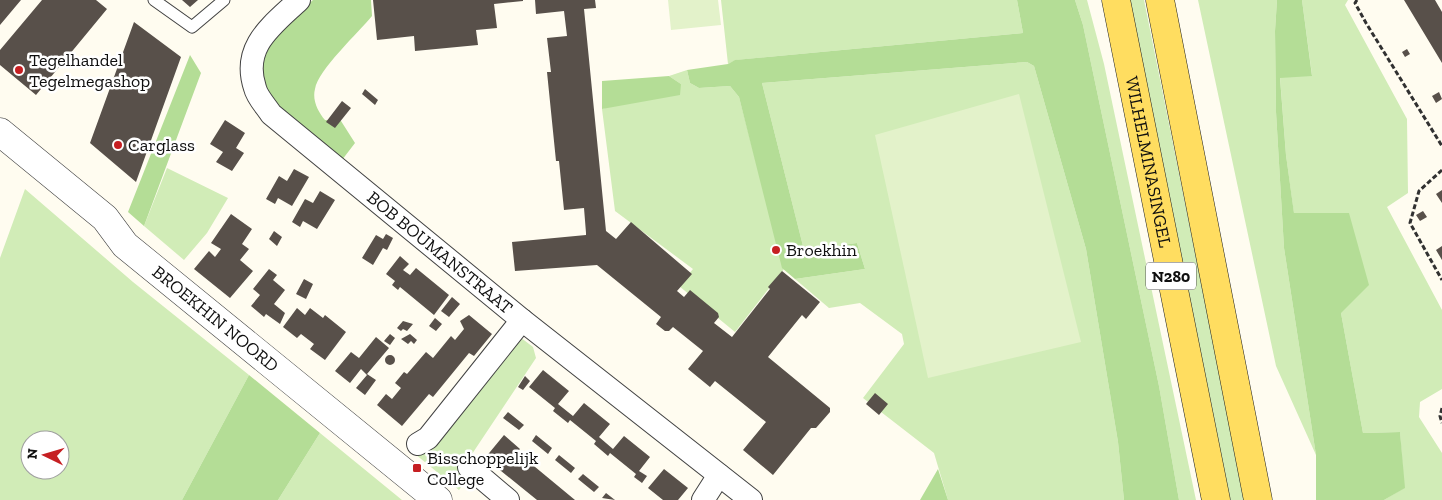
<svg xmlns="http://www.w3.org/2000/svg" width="1442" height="500" font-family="'Zilla Slab',serif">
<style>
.green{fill:#d1ecb7;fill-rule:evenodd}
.forest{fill:#b4dd96}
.pitch{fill:#e3f2ca}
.building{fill:#58504a}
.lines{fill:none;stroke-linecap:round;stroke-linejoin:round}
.service-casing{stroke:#424242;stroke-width:13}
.minor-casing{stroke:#424242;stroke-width:24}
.tertiary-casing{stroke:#424242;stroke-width:29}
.primary-casing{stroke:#202020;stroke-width:29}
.path{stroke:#313131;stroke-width:3;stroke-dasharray:5 2.5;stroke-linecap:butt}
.service{stroke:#fff;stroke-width:11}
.minor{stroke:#fff;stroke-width:22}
.tertiary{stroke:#fff;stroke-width:28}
.primary{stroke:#ffdd60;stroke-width:28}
.poi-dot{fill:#c61f22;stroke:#fff;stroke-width:2}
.labels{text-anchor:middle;stroke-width:5;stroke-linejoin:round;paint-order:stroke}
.shield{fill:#fff;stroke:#575757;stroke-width:1}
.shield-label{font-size:16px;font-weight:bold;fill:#0f0f0f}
.poi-label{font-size:18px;fill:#0f0f0f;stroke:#fff;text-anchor:start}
.street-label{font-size:18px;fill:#0f0f0f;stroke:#fff}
</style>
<rect width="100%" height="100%" fill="#fffcf0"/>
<!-- green -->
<path class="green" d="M721,0H1017L1023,33L736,60L728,64Z
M1075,0H1087L1104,64L1196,500H1179L1159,386L1083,25Z
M1125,0H1144L1245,500H1226Z
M1198,0H1277L1275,31L1276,112L1284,248L1316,455L1276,366Z
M1302,0H1348L1345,5L1407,119L1408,193L1387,207L1442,310V389L1420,402L1419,417L1442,453V500H1384L1404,488L1400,432L1363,433L1341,313L1294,214L1286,155L1280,77L1312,75Z
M1027,62L1034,66L1086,249L1118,442L1124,500H948L934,453L863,398L904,344L902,334L860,303L829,308L795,279L865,269L857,243L804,250L762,83Z
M687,70L690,83L699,88L730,86L739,97L784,269L735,332L679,286L693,269L615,211L602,109L681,84L669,76Z
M167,168L228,198L207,233L184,260L144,226Z
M25,189L133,282L249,375L182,500H0V258ZM30,440H60V470H30Z
M516,334L533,347L536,358L460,472L468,478L459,490L415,454L419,448L428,454L509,355Z
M320,433L402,500H278Z"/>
<!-- forest -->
<path class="forest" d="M313,0H371L372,16C359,32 318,70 315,89C312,100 318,112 325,120L341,121L355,143L342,160L281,108L264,89L261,55L283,25Z
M1017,0H1075L1083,25L1159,386L1179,500H1124L1118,442L1086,249L1034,66L1027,62L762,83L804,250L857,243L865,269L795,279L782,268L739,97L730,86L699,88L690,83L687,70L728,64L735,60L1023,33Z
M1277,0H1302L1312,76L1280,78L1286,155L1294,213H1349L1369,285L1341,313L1363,433L1400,432L1405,488L1384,500H1316V455L1284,248L1276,112L1275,31Z
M190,55L201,73L144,226L128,212Z
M669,76L681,84L680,95L602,109V81Z
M249,375L320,433L278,500H182Z
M938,469L948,500H920Z"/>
<!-- pitch -->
<path class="pitch" d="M668,0H718L721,25L671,30Z
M1019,94L1081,342L928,378L875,135Z"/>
<!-- building -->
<path class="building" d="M0,0H21L0,25Z
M42,0H96L107,9L36,95L0,65V50Z
M182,0H198L190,7Z
M373,0H523V1L494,4L497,28L476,30L478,45L415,51L414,36L377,40Z
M535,0H595L596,8L584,9L606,231L616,239L631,222L692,274L677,291L684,297L690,290L707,304L718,313L719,317L714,323L732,337L770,289L768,287L782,271L820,302L806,319L802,315L768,357L830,408V412L816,428H811L773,475L743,450L766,422L715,381L710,387L688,369L703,351L673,327L669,331H665L656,324L661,317L597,265L515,271L512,242L586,235V233L584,208L564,210L559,161H556L547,72H551L547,38L567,36L564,11L536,14Z
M1404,0H1435L1442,12V63Z
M134,22L181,57L136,182L90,143Z
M1407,49L1410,54L1405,57L1402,52Z
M365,89L378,100L375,105L362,94Z
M1439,92L1442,99L1436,103L1432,96Z
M342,101L351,108L335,128L326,122Z
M225,120L245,133L236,148L244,153L232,171L216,162L223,152L210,144Z
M294,169L309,177L292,206L278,198L275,204L266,199L279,176L287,181Z
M1442,190V203L1436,194Z
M320,191L335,200L317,229L303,221L300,227L292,222L305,199L313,203Z
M1423,211L1427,217L1420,221L1416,215Z
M231,214L252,229L242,244L249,249L240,260L253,271L230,298L194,269L209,251L215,257L221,249L211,243Z
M274,231L282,237L277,246L269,239Z
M386,234L393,238L387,250L383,248L373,265L362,258L376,235L383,239Z
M1442,246V260L1436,250Z
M400,256L409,264L403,270L410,275L416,268L449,295L434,315L400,287L398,290L392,285L395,281L386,274Z
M269,269L277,275L273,280L285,290L274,304L285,313L280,324L266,314L264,317L251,306L260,295L253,289Z
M304,279L313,284L306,299L296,294Z
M452,297L460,304L449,317L441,311Z
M297,308L305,315L310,308L323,318L325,315L346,332L325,360L310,349L314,344L301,334L297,338L283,327Z
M469,315L492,334L474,356L469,353L433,397L429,394L402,426L377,405L386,394L392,399L401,388L395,383L404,372L407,374L426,352L433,358L451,336L455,340L464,329L460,321Z
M435,318L442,324L436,331L429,326Z
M403,321L413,324L407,331L403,329L401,331L397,328Z
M390,334L395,338L390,345L384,341Z
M410,334L417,340L414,344L411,341L408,344L401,339Z
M376,337L389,348L367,374L376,380L365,395L356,388L367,375L361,369L350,383L335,371L351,352L359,358Z
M385 360a5 5 0 1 1 10 0a5 5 0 1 1-10 0Z
M543,370L569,391L558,404L573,416L584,403L610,424L599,437L613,449L624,436L650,457L639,471L647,476L642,483L634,477L636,474L610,453L608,456L594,444L596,441L570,420L568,423L553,411L555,408L529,387Z
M525,376L530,381L523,390L518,387Z
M875,393L888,404L879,415L866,404Z
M508,412L524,425L519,430L503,418Z
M504,435L520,449L517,452L575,500H537L485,458Z
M536,435L552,448L548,454L532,441Z
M559,455L575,468L571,473L555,460Z
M664,469L688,488L678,500H663L648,488Z
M583,474L599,487L594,492L578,479Z
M606,493L615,500L602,498Z"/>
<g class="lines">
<!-- service casing -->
<g class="service-casing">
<path id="service" d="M154,0L192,27L224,0"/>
</g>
<!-- minor casing -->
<g class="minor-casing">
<g id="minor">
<path id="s1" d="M299,0C273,25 241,46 255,88C257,97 266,106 271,114L522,320L751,500"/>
<path d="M418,444L428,438L522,320"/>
<path d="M469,467L508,500"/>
<path d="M703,500L719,475"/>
</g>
</g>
<!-- tertiary casing -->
<g class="tertiary-casing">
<g id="tertiary">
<path id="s2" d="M0,132L105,218L125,245L438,500"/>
</g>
</g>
<!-- primary casing -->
<g class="primary-casing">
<g id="primary">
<path id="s3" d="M1116,0L1216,500"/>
<path d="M1160,0L1258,500"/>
</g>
</g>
<!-- path -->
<path class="path" d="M1357,0L1355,3L1366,23L1442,146
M1442,170L1419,191L1410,223L1442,280
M1442,408L1440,416L1442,423"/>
<!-- service -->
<use href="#service" class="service"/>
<!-- minor -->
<use href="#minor" class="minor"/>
<!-- tertiary -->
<use href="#tertiary" class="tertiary"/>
<!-- primary -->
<use href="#primary" class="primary"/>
</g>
<!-- markers -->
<g class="poi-dot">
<circle cx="19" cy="70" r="5"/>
<circle cx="118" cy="145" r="5"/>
<circle cx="776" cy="250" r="5"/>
<rect x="412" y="463" width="10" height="10" rx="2.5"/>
</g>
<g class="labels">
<!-- shield labels -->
<rect class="shield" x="1146" y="262.5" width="50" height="27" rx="4"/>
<g class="shield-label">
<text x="1171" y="282">N280</text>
</g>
<!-- poi labels -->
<g class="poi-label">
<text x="29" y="66">Tegelhandel<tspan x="29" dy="21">Tegelmegashop</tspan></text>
<text x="128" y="151">Carglass</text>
<text x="786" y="256">Broekhin</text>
<text x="427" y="464">Bisschoppelijk<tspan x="427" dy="21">College</tspan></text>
</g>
<!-- street labels -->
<g class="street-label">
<text dy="6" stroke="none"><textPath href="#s3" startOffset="165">WILHELMINASINGEL</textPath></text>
<text dy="6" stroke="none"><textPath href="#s1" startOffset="355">BOB BOUMANSTRAAT</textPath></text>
<text dy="6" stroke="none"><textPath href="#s2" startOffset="286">BROEKHIN NOORD</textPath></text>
</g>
</g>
<!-- north arrow -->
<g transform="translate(45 455) rotate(275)"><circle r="24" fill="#ffffff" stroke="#9f9f9f"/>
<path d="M0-4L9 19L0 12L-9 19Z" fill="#c61f22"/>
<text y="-8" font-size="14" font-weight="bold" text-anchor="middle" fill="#0f0f0f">N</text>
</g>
</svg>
